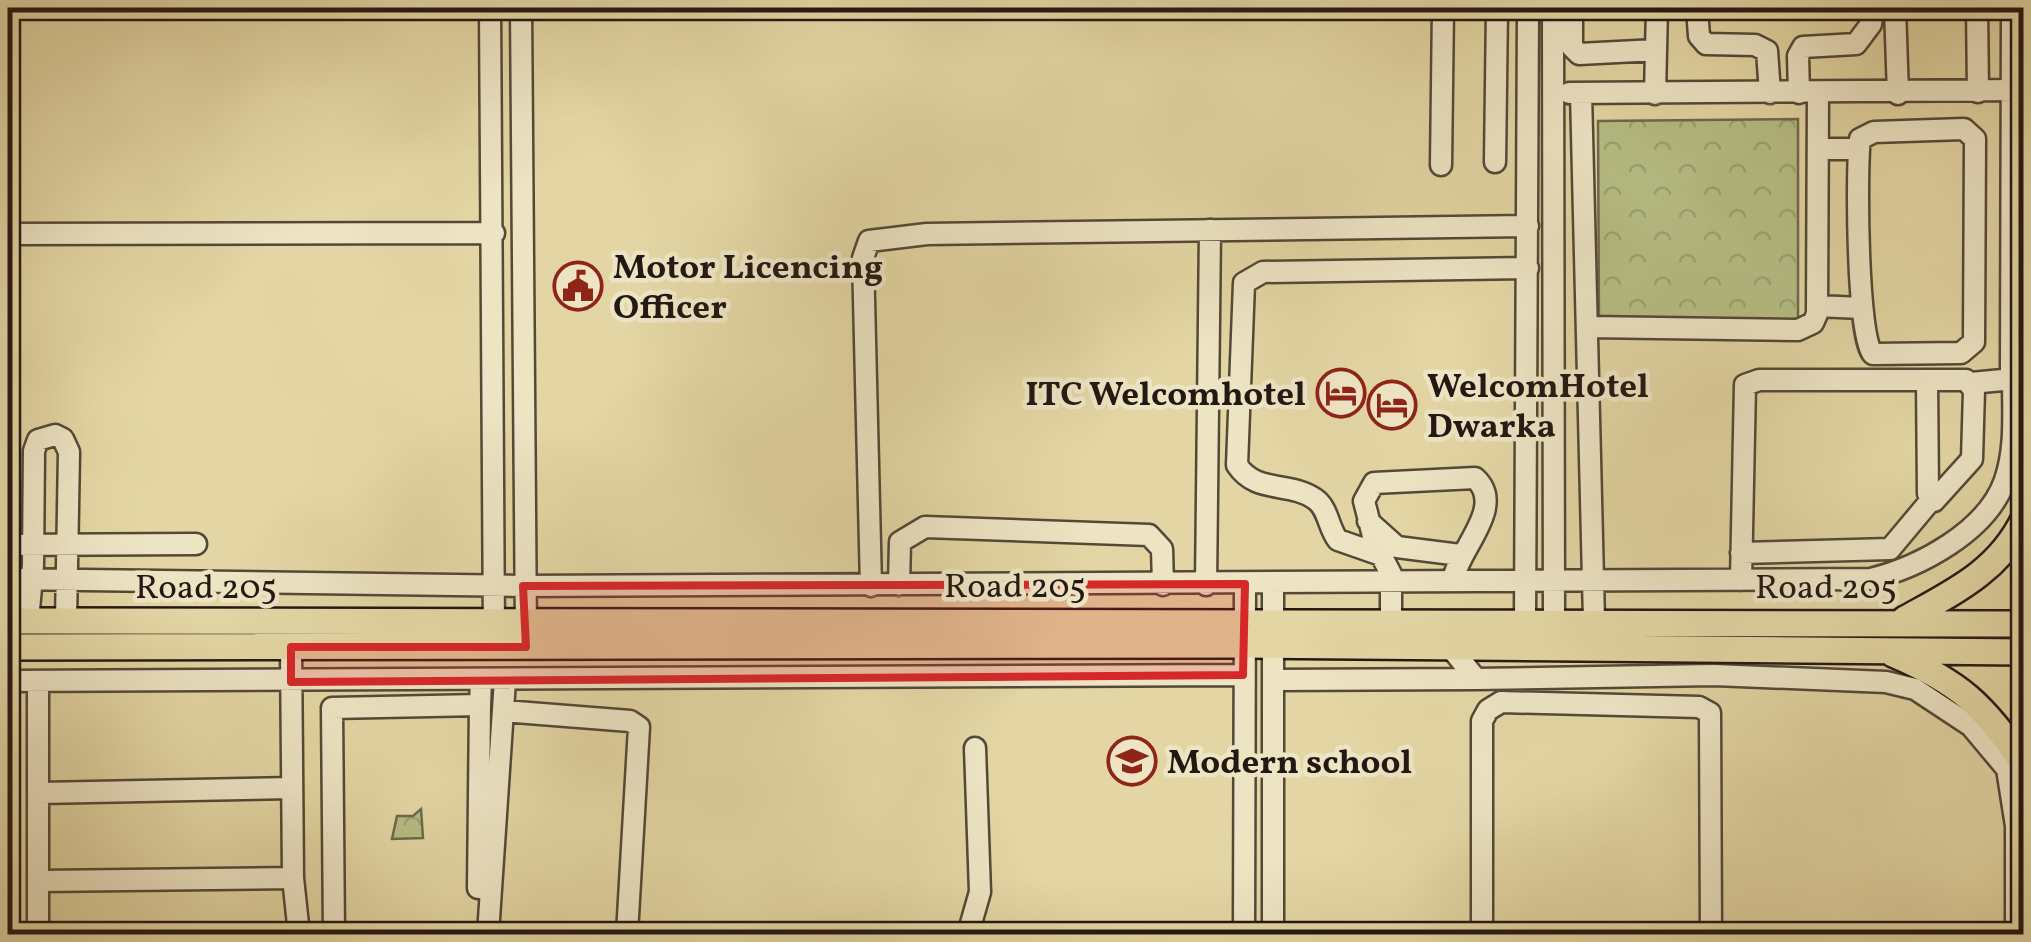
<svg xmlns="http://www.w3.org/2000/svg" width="2031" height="942" font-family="Vollkorn,serif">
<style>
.forest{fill:url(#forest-crowns);stroke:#6d6a4c;stroke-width:2.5}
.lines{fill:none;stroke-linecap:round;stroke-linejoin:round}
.minor-casing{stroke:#544837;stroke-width:25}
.major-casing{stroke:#241813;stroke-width:30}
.minor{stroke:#ede4c4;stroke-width:20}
.major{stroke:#e3d6a4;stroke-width:25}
.marked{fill:#d62828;fill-opacity:0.2;stroke:#d62828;stroke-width:8;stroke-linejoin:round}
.labels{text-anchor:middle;stroke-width:9;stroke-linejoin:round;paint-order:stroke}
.poi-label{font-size:35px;font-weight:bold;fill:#241813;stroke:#ede4c4;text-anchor:start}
.street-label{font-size:35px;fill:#241813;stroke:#ede4c4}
</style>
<defs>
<pattern id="forest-crowns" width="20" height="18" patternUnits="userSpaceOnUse" patternTransform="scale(2.5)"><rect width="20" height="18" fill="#b6bd84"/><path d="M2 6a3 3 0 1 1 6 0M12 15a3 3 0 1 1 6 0" fill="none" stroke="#9ca271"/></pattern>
</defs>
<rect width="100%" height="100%" fill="#e3d6a4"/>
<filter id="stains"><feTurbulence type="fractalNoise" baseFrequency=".002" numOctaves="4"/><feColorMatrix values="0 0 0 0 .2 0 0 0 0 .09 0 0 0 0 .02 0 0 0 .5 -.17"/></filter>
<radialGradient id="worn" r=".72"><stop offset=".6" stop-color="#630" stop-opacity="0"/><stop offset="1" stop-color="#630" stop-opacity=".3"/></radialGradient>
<!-- forest -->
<path class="forest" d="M1798,119V324L1599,325L1598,121Z
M421,809L423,838L392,839L397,816H413Z"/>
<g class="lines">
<!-- minor casing -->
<g class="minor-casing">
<path id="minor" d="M490,8L494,635
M521,8L526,635
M1553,8L1554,620
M1572,8V47L1579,54L1656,50
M1697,8L1699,36L1706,44L1755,45L1767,51L1770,93
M1895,8L1898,94
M1977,8L1978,92
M2012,8L2011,371L2022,388
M1569,93L2024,90
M1581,93L1594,620
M1799,93L1798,56L1803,47L1856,44L1871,24L1873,8
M1655,94L1657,8
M1964,129L1975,139L1974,342L1961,353L1873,354C1857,341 1856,167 1860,139L1874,132Z
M1818,149H1859
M1495,162L1497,8
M1441,165L1443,8
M8,234L494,233
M1817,306L1861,308
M1589,327L1798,330L1813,323L1817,314L1818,93
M1368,521L1397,547L1460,555
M8,545L196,544
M1371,550L1373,536L1364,501L1374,483L1475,478C1507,507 1457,550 1453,581
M1741,553L1890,549L1931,500
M8,579L523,586L1871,579C1919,567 1987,532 2005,480C2016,448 2013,413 2013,379L1971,383
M1741,580L1745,385L1759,380H1966L1974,390L1972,459L1934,501L1928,494L1927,380
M1273,584V934
M899,585L900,542L925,527L1149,535L1162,549L1163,585
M1206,585L1210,230
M871,586L863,258L869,241L927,234L1528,226
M1525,620L1528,8
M28,621L33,565L34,451L38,440L55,435L63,439L69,452L66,621
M1391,621V574L1381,555L1338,540C1328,528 1329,509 1315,499C1289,481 1256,494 1237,465L1244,283L1263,272L1528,268
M291,647L293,878L299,934
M1451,648L1476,679L1714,675L1886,682L1915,689L1971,726L2007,769L2016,826V934
M1273,680L1476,679
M8,681L1243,675
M38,681V934
M503,711L630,721L639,727L627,934
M40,793L292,788
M41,881L293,878
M478,888L480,705
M334,934L332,708L480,705L481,680
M488,934L505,680
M968,934L980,892L975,748
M1244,934L1245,584
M1482,934V721L1488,710L1501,702L1699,707L1710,713L1711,934"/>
</g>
<!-- major casing -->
<g class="major-casing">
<path id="major" d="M1905,619C1954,592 1999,571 2024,519
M8,621L2024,624
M8,647L1243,645L2024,652
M1893,654C1961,683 1982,704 2024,764"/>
</g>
<!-- minor -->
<use href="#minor" class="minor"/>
<!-- major -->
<use href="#major" class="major"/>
</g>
<!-- marked area -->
<path class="marked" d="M1245,584L1243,675L291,682V647H526L523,586Z"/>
<!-- icons -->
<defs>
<g id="civic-ring" transform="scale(2.5)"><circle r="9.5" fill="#ede4c4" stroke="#8f2418" stroke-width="1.5"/><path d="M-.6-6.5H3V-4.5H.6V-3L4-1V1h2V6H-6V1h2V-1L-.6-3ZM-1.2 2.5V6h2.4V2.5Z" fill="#8f2418"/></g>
<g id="hotel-ring" transform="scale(2.5)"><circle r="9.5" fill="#ede4c4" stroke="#8f2418" stroke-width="1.5"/><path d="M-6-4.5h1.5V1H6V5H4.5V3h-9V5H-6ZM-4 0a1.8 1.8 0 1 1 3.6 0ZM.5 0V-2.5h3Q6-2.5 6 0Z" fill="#8f2418"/></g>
<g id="school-ring" transform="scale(2.5)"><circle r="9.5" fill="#ede4c4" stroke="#8f2418" stroke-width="1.5"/><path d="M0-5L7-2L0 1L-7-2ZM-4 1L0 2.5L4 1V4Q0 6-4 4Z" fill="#8f2418"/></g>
</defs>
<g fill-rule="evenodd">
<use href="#civic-ring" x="578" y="286"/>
<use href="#hotel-ring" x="1341" y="393"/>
<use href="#hotel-ring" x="1392" y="405"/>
<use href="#school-ring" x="1132" y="761"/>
</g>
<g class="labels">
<!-- poi labels -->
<g class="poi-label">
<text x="613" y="278">Motor Licencing<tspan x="613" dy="40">Officer</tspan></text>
<text x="1427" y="397">WelcomHotel<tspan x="1427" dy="40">Dwarka</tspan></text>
<text x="1306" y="405" text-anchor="end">ITC Welcomhotel</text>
<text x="1167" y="773">Modern school</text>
</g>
<!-- street labels -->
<g class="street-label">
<text x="1015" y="597">Road 205</text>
<text x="206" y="598">Road 205</text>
<text x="1826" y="598">Road 205</text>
</g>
</g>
<!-- margin -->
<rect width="2031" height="942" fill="none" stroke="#e3d6a4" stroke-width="40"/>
<rect x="10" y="10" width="2011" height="922" fill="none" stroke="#241813" stroke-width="5"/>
<rect x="20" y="20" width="1991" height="902" fill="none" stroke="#241813" stroke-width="2.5"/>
<rect width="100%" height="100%" filter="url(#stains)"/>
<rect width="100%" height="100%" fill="url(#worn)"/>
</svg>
